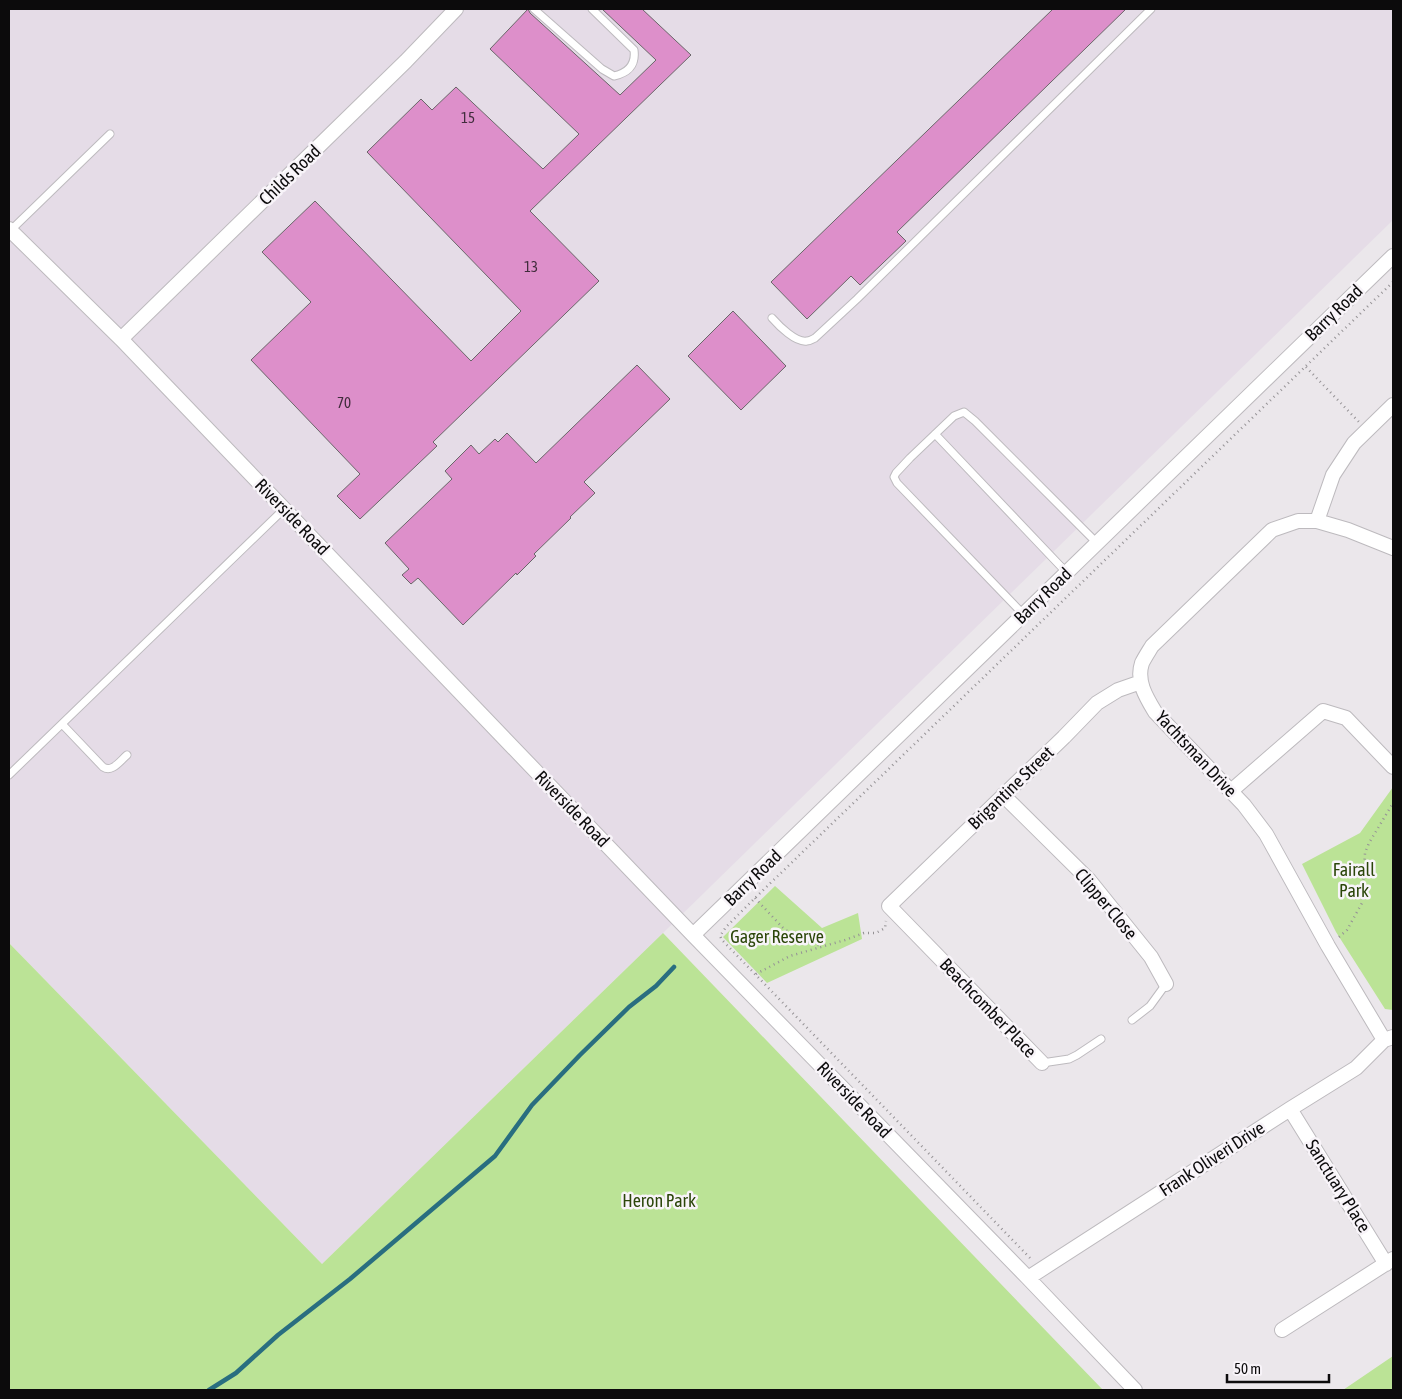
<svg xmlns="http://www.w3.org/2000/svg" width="1402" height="1399" font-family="'Asap Condensed',sans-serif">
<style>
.built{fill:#e5dce7}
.green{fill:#bbe396}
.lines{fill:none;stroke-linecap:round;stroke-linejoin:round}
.stream{stroke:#296e80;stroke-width:4.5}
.building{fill:#dd8fca;stroke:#6a6669}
.lane-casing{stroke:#bdbabe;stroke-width:9}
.street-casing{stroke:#bdbabe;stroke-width:16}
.path{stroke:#959295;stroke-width:2.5;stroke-dasharray:1 4;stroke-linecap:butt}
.lane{stroke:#fff;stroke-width:7}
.street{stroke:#fff;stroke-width:14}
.labels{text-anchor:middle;stroke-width:5;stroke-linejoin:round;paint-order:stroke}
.number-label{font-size:15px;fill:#402c3c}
.street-label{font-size:18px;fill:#0c0b0c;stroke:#f8f4f9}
.park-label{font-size:18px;fill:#2b4609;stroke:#f8f4f9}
</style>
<rect width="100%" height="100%" fill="#ebe7eb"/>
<!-- built -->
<path class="built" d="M9,9H1393V220L663,933L322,1264L9,943Z"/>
<!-- green -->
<path class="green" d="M1393,787V1010L1385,1009L1336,932L1302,864L1360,833Z
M775,886L822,928L858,913L862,939L767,983L723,937Z
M663,933L1103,1390H9V943L322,1264Z
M1393,1356V1390H1343Z"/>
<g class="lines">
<!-- stream -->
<path class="stream" d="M209,1390L236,1373L278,1335L350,1279L495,1156L532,1105L580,1055L629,1007L656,986L674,967"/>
</g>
<!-- building -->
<path class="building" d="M528,9L530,13L620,95L656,60L602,9H642L691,55L530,211L599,281L433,442L437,446L360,519L337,496L360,474L251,360L311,302L262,252L315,201L471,361L521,311L367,152L421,99L432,110L456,87L543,169L579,134L490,49Z
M1053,9H1126L897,232L906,241L860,285L851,276L807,319L771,282Z
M733,311L786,366L741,410L688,356Z
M637,365L670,399L584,482L595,493L570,517L571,518L534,554L536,556L517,575L516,573L463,625L418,578L411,584L402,575L409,569L385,543L452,479L445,471L471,445L479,454L495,439L498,442L507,433L536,463Z"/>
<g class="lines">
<!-- lane casing -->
<g class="lane-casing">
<path id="lane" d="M534,9L602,69L614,76C628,73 636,65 634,50L592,9
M10,231L110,134
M772,318C779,326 796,343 807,341C810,341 813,339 815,338L857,299L1151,9
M935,434L1067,573
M1024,615L897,483L894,477L896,473L910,458L954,416L964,412L975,421L1097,543
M62,724L103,767C112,773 120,761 127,755
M9,775L284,509
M1132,1020L1150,1006L1166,984
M1042,1063L1069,1059L1077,1055L1101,1039"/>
</g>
<!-- street casing -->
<g class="street-casing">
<path id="street" d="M9,229L121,339L693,935L1028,1278L1135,1390
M121,339L406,61L456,9
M1317,521L1333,475L1354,443L1393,405
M1231,791L1323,711L1346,718L1393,767
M1003,795L1089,880L1151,957L1166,984
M693,935L1393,256
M1384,1040L1328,946L1266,834L1244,805L1155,712C1146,697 1136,681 1142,663C1145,657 1149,651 1152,646L1272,530L1298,521H1317L1348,530L1393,548
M1042,1063L889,906L1064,737L1097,703L1118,690L1141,682
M1290,1109L1386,1264
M1028,1278L1290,1109L1356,1068L1384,1040L1393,1037
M1282,1330L1393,1259"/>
</g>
<!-- path -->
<path class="path" d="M1306,367L1359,422
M755,898L784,929L800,939L821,946
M1339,937L1347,930L1362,903L1365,853L1369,843L1393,803
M756,974L790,956L845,940L864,933H876L885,928L886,921
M1030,1258L722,940L720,936L726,927L755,898L1393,282"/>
<!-- lane -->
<use href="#lane" class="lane"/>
<!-- street -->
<use href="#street" class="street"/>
</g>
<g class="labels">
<!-- number labels -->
<g class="number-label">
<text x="468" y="123">15</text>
<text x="531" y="272">13</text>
<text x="344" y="408">70</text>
</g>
<!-- street labels -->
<g class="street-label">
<text transform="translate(290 175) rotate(-44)" y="6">Childs Road</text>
<text transform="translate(1334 313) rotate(-44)" y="6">Barry Road</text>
<text transform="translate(292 517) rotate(46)" y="6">Riverside Road</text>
<text transform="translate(1043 596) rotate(-44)" y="6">Barry Road</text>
<text transform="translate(1196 754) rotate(47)" y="6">Yachtsman Drive</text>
<text transform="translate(1011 788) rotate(-44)" y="6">Brigantine Street</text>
<text transform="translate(572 809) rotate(46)" y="6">Riverside Road</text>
<text transform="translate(753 878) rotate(-44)" y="6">Barry Road</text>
<text transform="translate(1106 904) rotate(50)" y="6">Clipper Close</text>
<text transform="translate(988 1008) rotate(46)" y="6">Beachcomber Place</text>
<text transform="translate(854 1100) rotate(46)" y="6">Riverside Road</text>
<text transform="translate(1212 1159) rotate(-33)" y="6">Frank Oliveri Drive</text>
<text transform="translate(1338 1186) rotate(58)" y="6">Sanctuary Place</text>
</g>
<!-- park labels -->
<g class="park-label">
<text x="1354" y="876">Fairall<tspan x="1354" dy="21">Park</tspan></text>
<text x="777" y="943">Gager Reserve</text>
<text x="659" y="1207">Heron Park</text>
</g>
</g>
<!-- border -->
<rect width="1402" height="1399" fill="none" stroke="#0c0b0c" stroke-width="20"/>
<!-- scale -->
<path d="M1227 1374v8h102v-8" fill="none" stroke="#0c0b0c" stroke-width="2.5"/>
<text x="1234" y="1374" font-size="15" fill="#0c0b0c" stroke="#f8f4f9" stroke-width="4" paint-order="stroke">50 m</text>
</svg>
